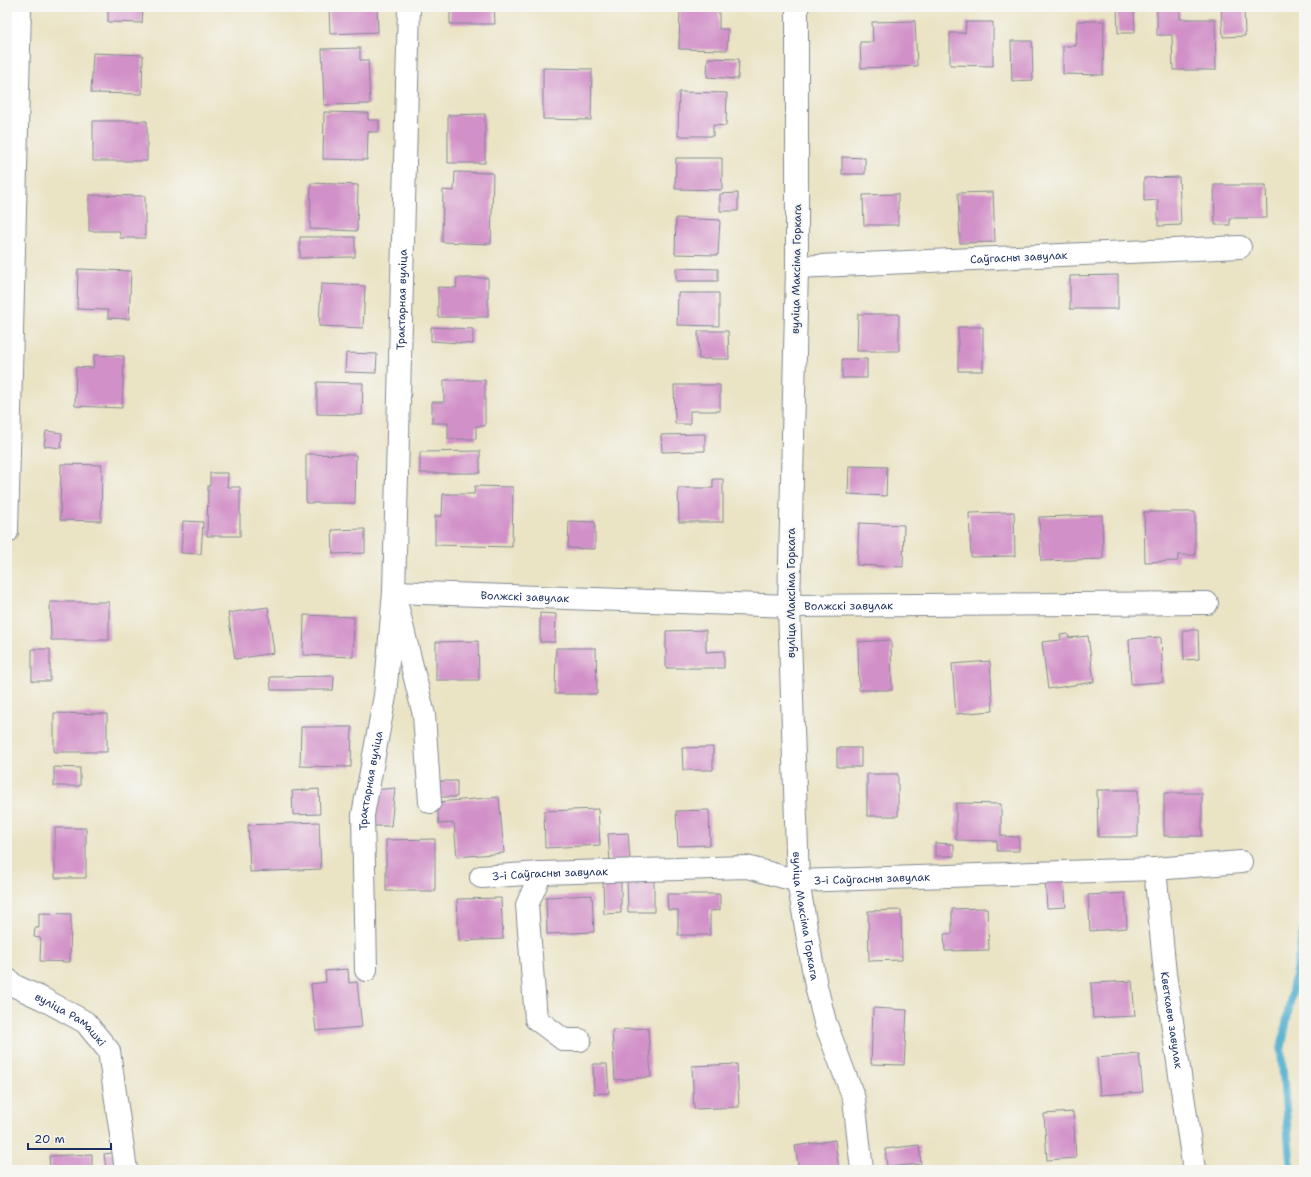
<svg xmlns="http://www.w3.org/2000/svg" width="1311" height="1177" font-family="'Shantell Sans',sans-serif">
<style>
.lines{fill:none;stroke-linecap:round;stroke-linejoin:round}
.stream{stroke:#52b0d0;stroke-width:8}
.building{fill:#d290c8}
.street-casing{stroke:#828991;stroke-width:24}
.street{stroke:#fff;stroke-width:22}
.labels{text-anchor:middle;stroke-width:4;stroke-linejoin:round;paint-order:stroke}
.street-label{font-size:11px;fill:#1b2f5e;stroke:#f6f6f2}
</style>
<rect width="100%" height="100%" fill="#f6f6f2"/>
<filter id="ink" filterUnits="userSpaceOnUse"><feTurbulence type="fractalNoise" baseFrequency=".025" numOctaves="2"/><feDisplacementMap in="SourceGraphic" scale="8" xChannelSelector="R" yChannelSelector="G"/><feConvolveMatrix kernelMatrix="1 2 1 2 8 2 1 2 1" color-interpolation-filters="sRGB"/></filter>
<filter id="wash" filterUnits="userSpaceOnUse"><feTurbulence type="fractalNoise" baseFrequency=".012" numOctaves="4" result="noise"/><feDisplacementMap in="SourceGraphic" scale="16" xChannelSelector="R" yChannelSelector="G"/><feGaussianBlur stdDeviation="0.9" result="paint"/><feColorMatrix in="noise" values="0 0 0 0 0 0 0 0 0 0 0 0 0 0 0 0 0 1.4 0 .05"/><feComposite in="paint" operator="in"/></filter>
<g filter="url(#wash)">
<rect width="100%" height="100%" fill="#eae3c4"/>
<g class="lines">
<!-- stream -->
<path class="stream" d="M1291,1170L1281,1050L1304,928"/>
</g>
<g id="blocks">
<!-- building -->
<path class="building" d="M91,7H143L142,23L108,22V10L91,9Z
M329,7H377L378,32L330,34Z
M450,7H494L495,24H450Z
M680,7H719V29H728L727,50L679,49Z
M1117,7H1134L1135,33H1118Z
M1244,7L1245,36L1223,37L1221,8Z
M1180,9V19H1215L1216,70H1173L1172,35H1157V10Z
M915,21L917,66L861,68L860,42H873L872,22Z
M1077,21H1104L1103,75L1063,74V46H1076Z
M966,22H993V66L950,65V33H965Z
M1011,41H1032L1033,80L1012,81Z
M360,48V60H368L370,104L324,105L322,49Z
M93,53L143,55L142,94L91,93Z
M708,58L739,59L738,79L707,77Z
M543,68L592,69L591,120L543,119Z
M679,92L727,93L726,126L713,125V136H678Z
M324,112L368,113V120H379V132H368L367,160L323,159Z
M485,114V163H448V115Z
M93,121H147V161H93Z
M842,157L865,158V174H842Z
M676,158H722V190L675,189Z
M455,172L493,173L491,244L442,242L443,190L454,191Z
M1179,177L1181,225L1158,226V200L1144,201V178Z
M311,183L358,185L357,231L310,229Z
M1214,185H1266L1267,218H1230V225H1215Z
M993,192L995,242L960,243L958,193Z
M738,193V211H720V194Z
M898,194V225H864L863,195Z
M89,195L145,196V238H120V231H89Z
M676,218L720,220L718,255L675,254Z
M300,237H355V257L300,258Z
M676,268L718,269V281H676Z
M78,269L131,271L129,319L108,318V310L77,309Z
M1118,275V309H1070V276Z
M457,278H488V317H438V287L456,288Z
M321,284L365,286L363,328L319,326Z
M678,293H719V326L677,325Z
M858,314H899V351H857Z
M431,327L473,329V344L431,341Z
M958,327H983V371H958Z
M698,331H728L729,359H699Z
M346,353L377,354L376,373L345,372Z
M94,355L124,356L122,408L75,406L76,367L93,368Z
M842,359H867V378H842Z
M444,380H485V426H476V439H448V423H432V402H444Z
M317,382L363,383L362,415L317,414Z
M674,385H720V411H690V424H675Z
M46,431L62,433L61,448L44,446Z
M705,434V451L662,452L661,435Z
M480,451V473H420V452Z
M306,454L356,455L355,503H306Z
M61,464L102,465L101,521L60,520Z
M849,466L887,467L886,496L848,494Z
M210,473H228L227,487H240V536H207L208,486H210Z
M713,479H723V522H679L678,488H713Z
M475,486L513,487L512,547L435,545V516H442L443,494H474Z
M1014,512L1015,556L971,557L969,513Z
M1144,512H1195V555H1178V561L1145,562Z
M1102,515L1103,559L1041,561L1039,517Z
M183,521L203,522L201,554L181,553Z
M569,521L595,522V549L568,548Z
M859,523L904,525L903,567L857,565Z
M365,529V553L333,554L332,530Z
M50,602H109V640H51Z
M268,607L274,653L235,659L228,613Z
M540,613L556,614L555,642H540Z
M304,615L354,617L353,657L303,655Z
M706,630V652L724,651V668H666V631Z
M1183,630H1198L1199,659L1184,660Z
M1068,634L1069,638L1088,636L1094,682L1048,689L1042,642L1061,640L1060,635Z
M1161,637L1163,682L1131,684L1129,639Z
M891,640L892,690H859L858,642Z
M478,641L479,680H436V642Z
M556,648H596L597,694H555Z
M32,649H50V681H32Z
M990,661L993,711L956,714L952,664Z
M334,676L333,690H271L270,677Z
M54,713L107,714V752H54Z
M301,727H352L351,767L300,766Z
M713,747V770H683L682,748Z
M837,748H861V767H837Z
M54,767L80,768V786H54Z
M867,774H898V816H867Z
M435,781H457V797H435Z
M395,788L391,826H369L373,790Z
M319,789L320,814L293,815L292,791Z
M1097,790H1138V837H1098Z
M1164,793H1202V836H1164Z
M499,797L504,853L457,857L454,823L439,824L437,802Z
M956,803L1001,804V836L1019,837V851H997V841L956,840Z
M598,809L600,845L545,848L544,811Z
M709,810L710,845L678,846L676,811Z
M319,822L321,869L250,872L248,825Z
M55,828H86V878H55Z
M628,833L630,860L610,861L608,834Z
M435,839V891H386V840Z
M935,843L954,844V856H935Z
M654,878V912H628L627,879Z
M1064,878L1066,907L1047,908L1045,879Z
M621,879V913L604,914L603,880Z
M1125,893L1127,928L1090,931L1088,895Z
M667,894H720V910L710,911V935H678V910H668Z
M592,895L594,932L547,934L546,897Z
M501,898L503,939L459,941L457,899Z
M987,908L989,950L945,951L944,934H952V909Z
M901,910L902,960L869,961L868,911Z
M39,913L71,914L70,962L40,961L41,938L34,937L35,928H39Z
M348,969L349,983L357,982L362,1027L316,1031L311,984L326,982L325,971Z
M1132,981L1135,1016L1093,1018L1091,983Z
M873,1008L907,1010L904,1065L871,1064Z
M648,1028L651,1077L615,1080L612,1030Z
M1139,1054L1143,1092L1100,1095L1097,1058Z
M593,1064H607L609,1093L594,1094Z
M737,1064L739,1107L694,1109L692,1066Z
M1073,1112L1076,1158L1047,1160L1044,1114Z
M835,1140L839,1170H799L795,1146Z
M919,1145L921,1164L887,1167L885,1149Z
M119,1152L121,1170H106L104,1154Z
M92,1154V1170H50L49,1156Z
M1152,1166V1170H1120V1169Z"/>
</g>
</g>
<g filter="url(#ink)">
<use href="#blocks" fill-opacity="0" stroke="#828991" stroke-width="1"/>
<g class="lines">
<!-- street casing -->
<g class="street-casing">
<g id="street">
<path id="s1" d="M797,7V267L789,606L798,881L816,986L825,1022L854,1099L862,1170"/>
<path id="s2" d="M797,267L1240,247"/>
<path d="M7,532L20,7"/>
<path id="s3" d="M394,592L789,606L1207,603"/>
<path d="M398,609L424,715L430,802"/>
<path id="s4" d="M1155,869L1165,974L1194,1170"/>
<path d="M541,873L527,905L536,1019L564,1040H580"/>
<path id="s5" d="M481,877L541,873L747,867L798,881L1155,869L1241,862"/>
<path id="s6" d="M366,970L363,815L385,696L394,592L409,7"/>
<path id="s7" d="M7,979L15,986L43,999L85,1022L109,1051L126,1170"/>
</g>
</g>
<!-- street -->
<use href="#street" class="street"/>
</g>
</g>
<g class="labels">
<!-- street labels -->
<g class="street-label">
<text dy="4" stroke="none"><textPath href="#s2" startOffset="222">Саўгасны завулак</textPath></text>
<text transform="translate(796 269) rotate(-89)" y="4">вуліца Максіма Горкага</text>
<text dy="4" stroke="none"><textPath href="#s6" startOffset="673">Трактарная вуліца</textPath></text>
<text transform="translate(791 593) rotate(-90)" y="4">вуліца Максіма Горкага</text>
<text dy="4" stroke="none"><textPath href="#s3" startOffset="131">Волжскі завулак</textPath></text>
<text dy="4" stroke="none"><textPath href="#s3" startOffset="455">Волжскі завулак</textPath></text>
<text dy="4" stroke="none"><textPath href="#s6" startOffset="190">Трактарная вуліца</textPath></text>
<text dy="4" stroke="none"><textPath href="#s5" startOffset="69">3-і Саўгасны завулак</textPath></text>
<text dy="4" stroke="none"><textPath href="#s5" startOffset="393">3-і Саўгасны завулак</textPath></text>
<text dy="4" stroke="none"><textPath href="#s1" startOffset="910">вуліца Максіма Горкага</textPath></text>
<text dy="4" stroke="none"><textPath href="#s4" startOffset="152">Кветкавы завулак</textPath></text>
<text dy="4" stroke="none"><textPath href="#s7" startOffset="76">вуліца Рамашкі</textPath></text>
</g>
</g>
<!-- margin -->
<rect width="1311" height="1177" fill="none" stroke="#f6f6f2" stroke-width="24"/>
<!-- scale -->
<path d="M28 1143v6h83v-6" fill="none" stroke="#1b2f5e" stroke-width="2"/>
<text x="34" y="1143" font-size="12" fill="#1b2f5e" stroke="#f6f6f2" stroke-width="3" paint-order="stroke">20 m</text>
</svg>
